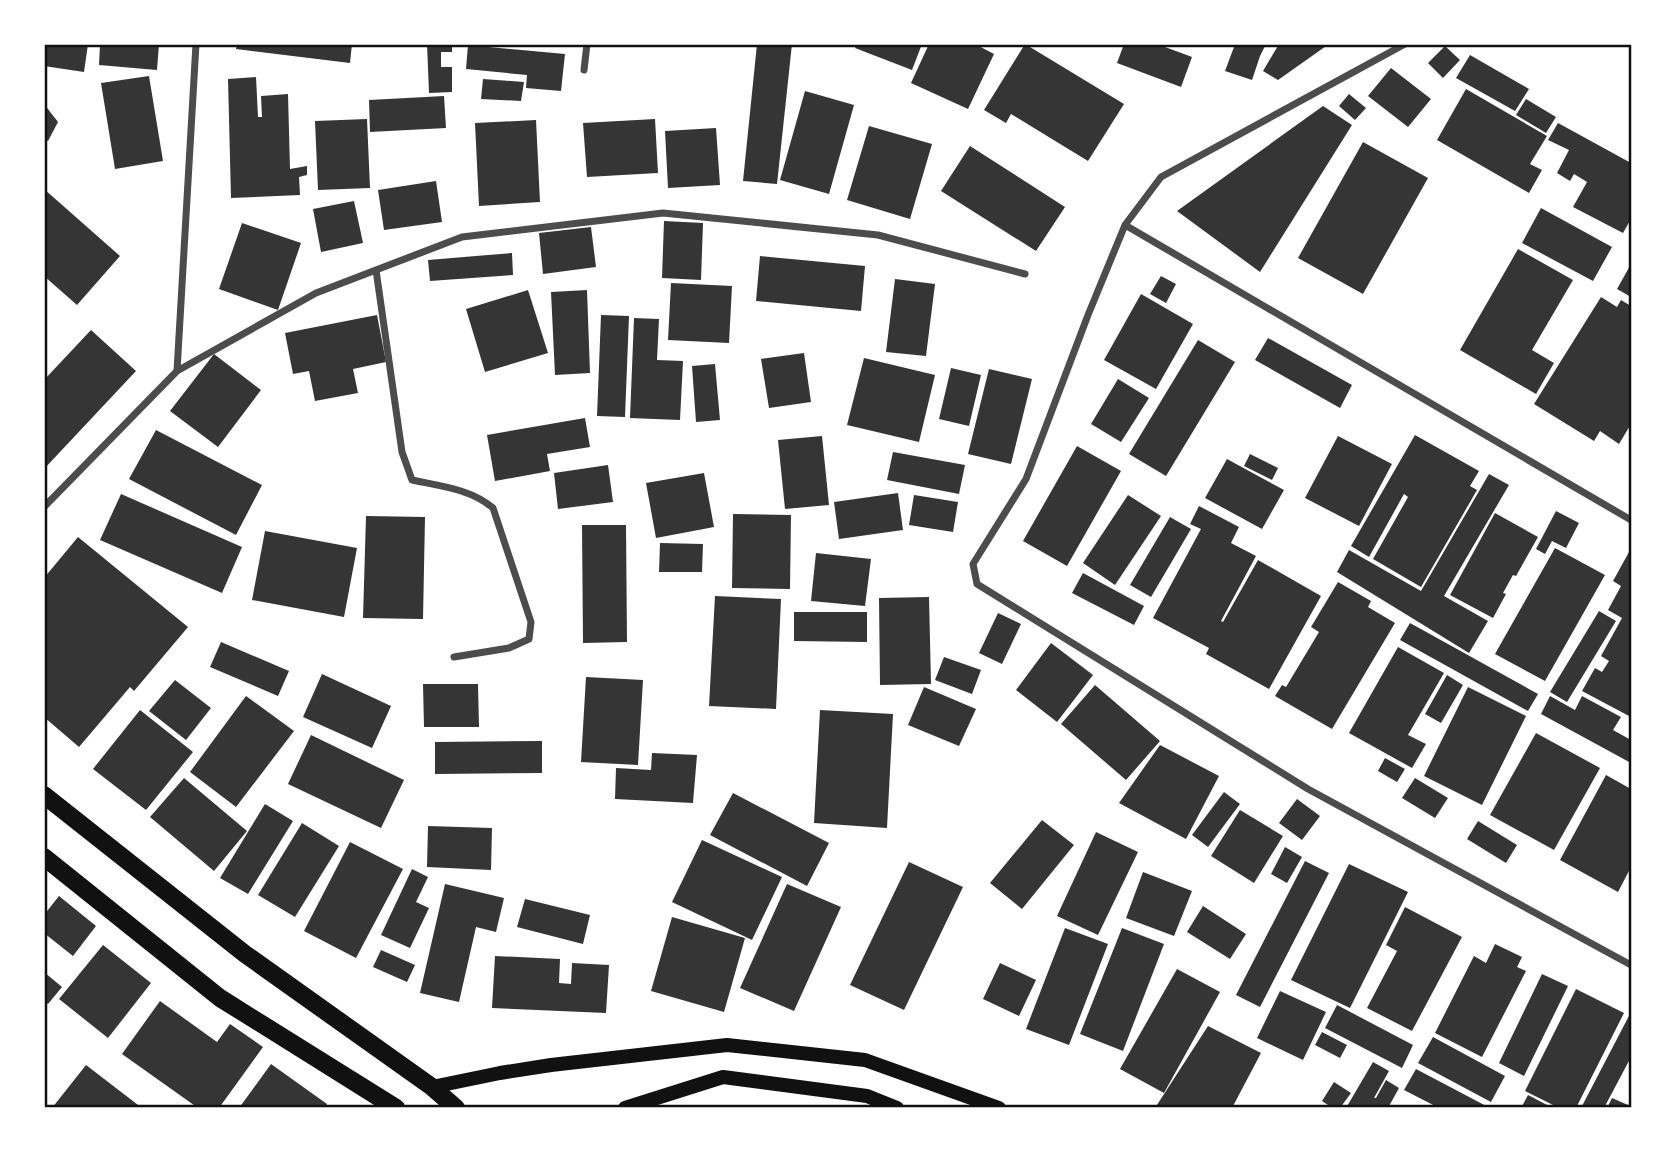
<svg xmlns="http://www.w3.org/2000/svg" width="1675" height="1152" font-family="Montserrat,sans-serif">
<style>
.building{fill:#353535}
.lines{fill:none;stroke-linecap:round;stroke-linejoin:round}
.minor{stroke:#4c4c4c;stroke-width:7}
.secondary{stroke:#111;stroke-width:14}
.primary{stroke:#111;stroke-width:18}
.neatline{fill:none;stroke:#111;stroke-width:2.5}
</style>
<rect width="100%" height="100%" fill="#fff"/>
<!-- building -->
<path class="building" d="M44,44H88L84,72L44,66Z
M100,44H159L157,70L99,65Z
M237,44H352L350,63L236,49Z
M427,44H452V52H441V67H452V92L429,93Z
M757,44H792L777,184L743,181Z
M857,44H922L912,70L855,48Z
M929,44H975L994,54L968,109L911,83Z
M1025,44L1124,104L1088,161L1011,114L1006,123L984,110Z
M1124,44H1157L1192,57L1181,87L1117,63Z
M1229,44H1266L1260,56L1252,80L1225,71L1234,47Z
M1279,44H1329L1278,80L1263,71Z
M468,45L565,54L561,91L526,88L527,75L466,69Z
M1445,46L1460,60L1443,78L1428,63Z
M1470,55L1529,89L1515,111L1456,78Z
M1391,68L1431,99L1408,127L1368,96Z
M149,76L163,161L115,169L101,83Z
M256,77L258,117H262L261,96L288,94L290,169L307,166V175L299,177L300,195L231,198L228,79Z
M483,79L524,82L521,101L481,99Z
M1466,89L1547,136L1530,164L1542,170L1529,193L1437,140Z
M805,91L854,105L829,194L780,180Z
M1349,94L1366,108L1355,120L1339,106Z
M444,96L446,128L370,132L369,100Z
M1526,99L1556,117L1546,133L1516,115Z
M44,104L58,122L48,141L44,139Z
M1323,106L1352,125L1260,272L1177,211Z
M367,119L370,188L318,190L315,121Z
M655,119L658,173L587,177L583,123Z
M536,120L540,202L479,206L475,123Z
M1558,123L1631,163V219L1623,233L1573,207L1587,182L1574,174L1570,181L1557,173L1569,150L1548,140Z
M869,126L932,144L910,219L847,200Z
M716,128L720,185L668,188L665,131Z
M1363,142L1428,178L1363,294L1298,258Z
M970,146L1065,207L1036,251L941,191Z
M436,181L442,222L384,230L378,190Z
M44,189L120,256L77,305L44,276Z
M354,201L363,243L321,252L313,209Z
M1541,208L1612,247L1593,281L1522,243Z
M664,221L703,223L701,280L662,278Z
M242,223L301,243L278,310L219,289Z
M591,227L596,267L543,274L539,233Z
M1518,249L1573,280L1532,350L1554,363L1536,394L1460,350Z
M512,253L513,275L430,281L428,260Z
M760,256L865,266L861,311L756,301Z
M1631,264V297L1617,289Z
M1161,276L1176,284L1166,303L1150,294Z
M895,279L935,284L926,356L886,352Z
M671,283L732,286L729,343L668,340Z
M528,290L548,353L485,372L466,309Z
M587,290L590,373L555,375L551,292Z
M1141,294L1193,324L1156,389L1104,360Z
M1601,297L1617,307L1621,300L1631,306V424L1619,444L1600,431L1594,441L1534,404Z
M377,315L386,362L353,369L358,393L315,401L309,371L293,374L285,333Z
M601,315L629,316L625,417L597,416Z
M634,318L659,319L657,360L683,361L680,420L630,418Z
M91,330L136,371L44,469V380Z
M1268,338L1352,385L1340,408L1255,360Z
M1198,340L1235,362L1166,476L1129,454Z
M804,353L811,402L769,408L761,359Z
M214,354L261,390L218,447L170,411Z
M864,358L935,375L919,442L847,425Z
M715,364L720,420L696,422L692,366Z
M951,368L981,375L969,426L939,419Z
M989,369L1032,379L1011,464L968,454Z
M1118,379L1149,398L1121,442L1091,424Z
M585,418L590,447L547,454L550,471L495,481L487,435Z
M156,430L262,485L236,535L129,479Z
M1415,435L1479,471L1470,486L1477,490L1421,587L1373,559L1408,497L1404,494L1369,557L1351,546Z
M822,436L829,505L785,509L778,440Z
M1338,436L1392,464L1359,526L1305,498Z
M1077,446L1121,471L1067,566L1023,541Z
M893,452L965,465L959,494L887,480Z
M1250,454L1278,468L1272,480L1244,466Z
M1227,459L1284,490L1262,529L1205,498Z
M608,465L613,502L558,509L554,473Z
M704,473L714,527L656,538L646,483Z
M1489,474L1509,485L1444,596L1488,621L1469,653L1337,572L1349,550L1421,591Z
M898,493L903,530L839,539L834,502Z
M121,494L242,547L222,593L100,540Z
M914,495L958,502L953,532L909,525Z
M1128,495L1161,516L1115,585L1083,563Z
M1199,506L1239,527L1231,543L1256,556L1221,621L1223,622L1258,560L1321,596L1269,689L1206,654L1209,648L1153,618L1201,529L1190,524Z
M1556,511L1579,523L1566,548L1552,541L1545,554L1536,549Z
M1495,513L1538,537L1516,576L1513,575L1503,593L1506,594L1493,618L1450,595Z
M733,514L791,515L790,589L732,588Z
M366,516L425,517L423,619L363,618Z
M1170,517L1191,529L1151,597L1130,585Z
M582,525H626L627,642L583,643Z
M265,531L357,548L344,617L252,600Z
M78,537L188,627L134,691L130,687L79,747L44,717V710L47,706L44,704V578Z
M660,543L703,544L702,572H659Z
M1555,548L1605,575L1545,681L1495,654Z
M1629,552L1631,553V712L1629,716L1582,691L1595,668L1602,672L1609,661L1601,656L1622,618L1608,610L1621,586L1613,581Z
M816,553L871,559L865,606L811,601Z
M1083,573L1144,606L1134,625L1072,593Z
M1338,582L1371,601L1368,607L1395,623L1332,729L1275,696L1282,685L1286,687L1319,632L1311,627Z
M715,596L781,599L776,709L709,706Z
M929,597L931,684L880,685L879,598Z
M1599,611L1616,621L1567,702L1550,692Z
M794,612H867V642L794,641Z
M998,613L1021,624L1002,664L979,653Z
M1410,623L1538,694L1528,711L1400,640Z
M221,642L289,671L278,696L210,667Z
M1051,643L1093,675L1057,722L1016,690Z
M1398,647L1444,673L1408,735L1426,744L1412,768L1349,733Z
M944,657L981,670L972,694L935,680Z
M322,674L391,706L372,748L303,717Z
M1447,675L1463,685L1441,723L1425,714Z
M586,677L643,680L638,765L581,762Z
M175,680L211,708L186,740L149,711Z
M423,684H478L479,727H424Z
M1095,685L1160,741L1126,780L1061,724Z
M924,687L976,709L959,746L908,725Z
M1468,687L1526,716L1482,805L1424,776Z
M246,696L294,731L236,807L190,772Z
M1550,696L1575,710L1582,696L1621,717L1613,730L1631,740V763L1541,714Z
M140,710L193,752L146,810L93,769Z
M820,710L893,714L887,828L814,823Z
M1536,733L1600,768L1554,850L1490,815Z
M311,735L404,780L381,828L288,784Z
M542,741V773L435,774V742Z
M1160,745L1219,776L1186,839L1119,803Z
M652,753L697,755L693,803L615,799L616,768L651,770Z
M1385,758L1405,769L1397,782L1378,771Z
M1606,775L1631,789V867L1618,892L1560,860Z
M184,778L247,831L214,871L150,817Z
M1415,778L1448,798L1435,818L1402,798Z
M1224,792L1240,804L1208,847L1192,835Z
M733,793L829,843L807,886L710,835Z
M1297,799L1320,816L1302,840L1279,823Z
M265,804L293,821L248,894L220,878Z
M1240,810L1283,836L1254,883L1211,856Z
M1042,820L1074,845L1022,909L990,883Z
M1478,821L1517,845L1506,863L1467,839Z
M302,823L339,846L295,917L258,895Z
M428,826L492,828L491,870L427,867Z
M1096,832L1138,852L1098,935L1057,916Z
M702,840L782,877L752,940L672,902Z
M350,842L403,869L356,958L304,931Z
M1285,847L1302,857L1287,883L1271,874Z
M1305,861L1329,873L1260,1007L1236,995Z
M909,862L963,887L904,1010L850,985Z
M1349,864L1408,892L1350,1008L1291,980Z
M412,869L428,877L416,902L429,908L410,948L381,935Z
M1143,872L1192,891L1174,936L1126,918Z
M445,884L504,898L496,932L476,927L459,1002L420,993Z
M787,884L841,907L794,1011L740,988Z
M59,896L96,926L73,956L44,933V915Z
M525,899L590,915L583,944L517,927Z
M1203,906L1246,934L1230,959L1187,932Z
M1405,907L1462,937L1412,1031L1367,1008L1397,951L1386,945Z
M672,917L745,938L724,1012L651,991Z
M1065,928L1108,944L1069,1045L1026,1029Z
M1122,928L1164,944L1123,1051L1080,1034Z
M1495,944L1522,957L1517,967L1526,971L1482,1057L1435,1033L1474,956L1486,963Z
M103,945L151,983L108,1038L59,999Z
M381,950L415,965L407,982L373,967Z
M495,956L560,959L559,983L571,984L572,963L609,965L606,1013L492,1008Z
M1000,963L1036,980L1019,1016L983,999Z
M1177,969L1220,992L1164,1093L1120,1069Z
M44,972L62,987L48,1004L44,1001Z
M1542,974L1568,986L1524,1076L1499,1063Z
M1576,989L1624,1013L1576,1108H1559L1525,1091Z
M1280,991L1326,1012L1303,1060L1257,1038Z
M160,1001L217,1042L230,1024L263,1047L219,1108H198L122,1054Z
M1337,1005L1413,1045L1402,1068L1325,1028Z
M1631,1012V1057L1604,1108H1581Z
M1208,1026L1261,1053L1232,1108H1155Z
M1322,1032L1347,1045L1340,1058L1315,1045Z
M1433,1037L1505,1076L1491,1102L1418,1063Z
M1373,1062L1389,1071L1374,1098H1376L1386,1080L1399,1088L1388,1108H1346Z
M271,1064L327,1104L325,1108H239Z
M86,1065L142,1108H52Z
M1416,1069L1490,1108H1439L1404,1090Z
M1334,1082L1351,1093L1340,1108H1330L1331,1107L1322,1101Z
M1528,1095L1553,1108H1521Z
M1612,1098L1628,1105L1626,1108H1607Z"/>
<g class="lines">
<!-- minor -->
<path class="minor" d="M1405,44L1161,177L1125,225L1088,315L1026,479L973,564L977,584L1308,789L1631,965
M584,70L587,44
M1125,225L1631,520
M376,270L402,452L412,480C440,486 471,489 493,508L531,622L529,639L509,648L454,657
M177,371L196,44
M44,507L177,371L316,293L462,237L663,213L878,235L1025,274"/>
<!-- secondary -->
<path class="secondary" d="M432,1087L500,1073L551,1065L727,1045L865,1060L999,1108
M625,1108L723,1077L867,1096L897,1108"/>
<!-- primary -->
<path class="primary" d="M44,795L245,954L432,1087L456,1108
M44,857L220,998L396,1108"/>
</g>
<!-- border -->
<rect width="1675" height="1152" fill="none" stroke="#ffffff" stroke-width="91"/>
<rect x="46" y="46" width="1584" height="1060" class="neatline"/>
</svg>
